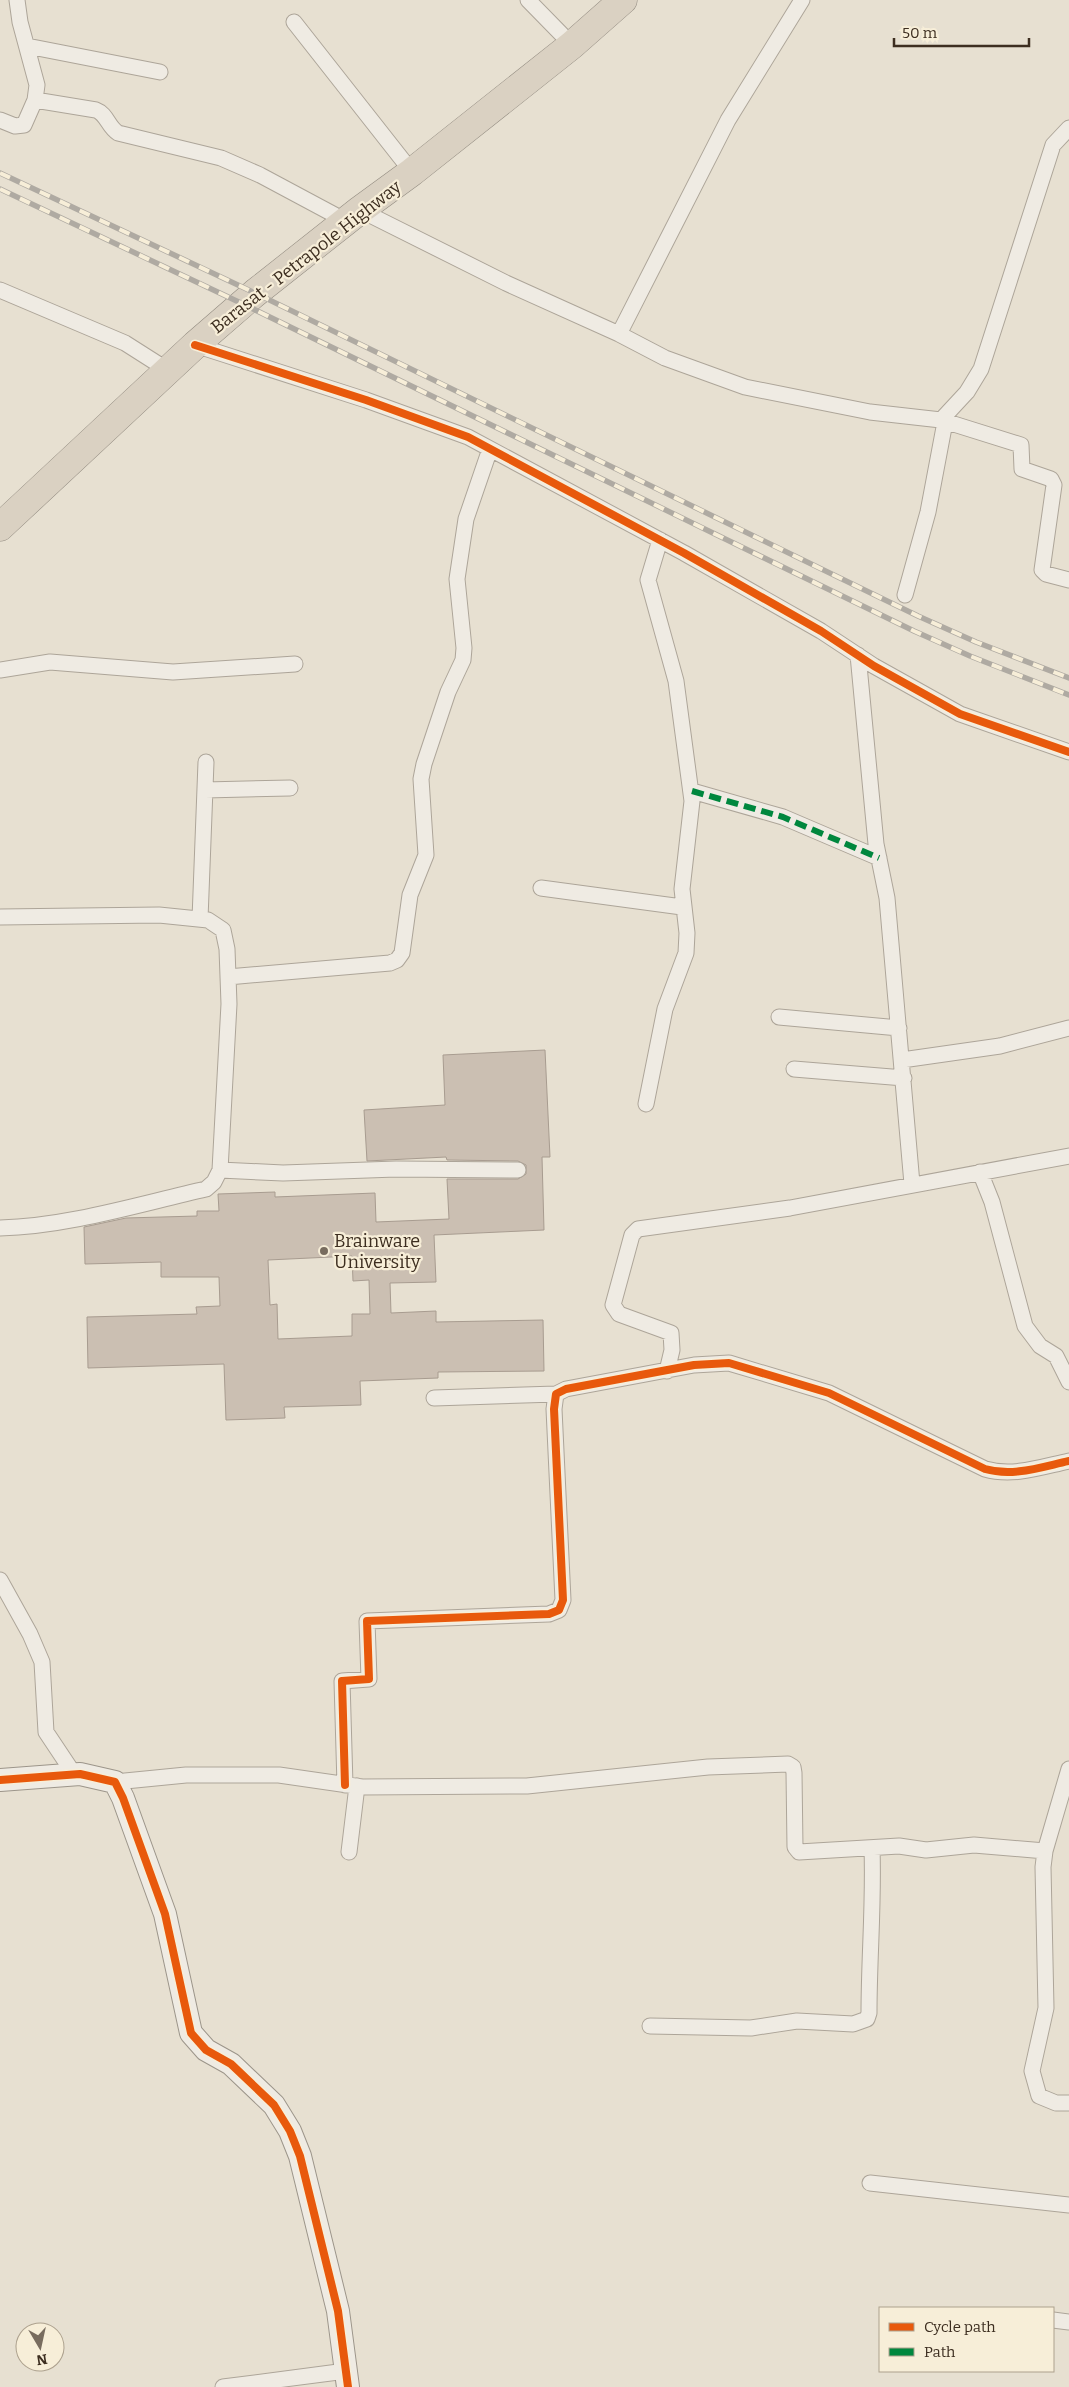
<svg xmlns="http://www.w3.org/2000/svg" width="1069" height="2387" font-family="Bitter,serif">
<style>
.building{fill:#cbbfb2;stroke:#a89c90;fill-rule:evenodd}
.lines{fill:none;stroke-linecap:round;stroke-linejoin:round}
.street-casing{stroke:#ada599;stroke-width:17}
.secondary-casing{stroke:#9c958a;stroke-width:24}
.highway-casing{stroke:#928b80;stroke-width:29}
.street{stroke:#efebe3;stroke-width:15}
.secondary{stroke:#efebe3;stroke-width:22}
.highway{stroke:#dad1c2;stroke-width:28}
.rail-casing{stroke:#afaaa2;stroke-width:5.5}
.rail{stroke:#f7eed8;stroke-width:4;stroke-dasharray:11;stroke-linecap:butt}
.quiet{stroke:#00873e;stroke-width:6;stroke-dasharray:12 6;stroke-linecap:butt}
.cycleway-casing{stroke:#f7eed8;stroke-width:11}
.cycleway{stroke:#e8590c;stroke-width:8}
.poi-dot{fill:#786c5e;stroke:#f7eed8;stroke-width:2}
.labels{text-anchor:middle;stroke-width:4.5;stroke-linejoin:round;paint-order:stroke}
.street-label{font-size:18px;fill:#3d2e20;stroke:#f7eed8}
.poi-label{font-size:18px;fill:#3d2e20;stroke:#f7eed8;text-anchor:start}
</style>
<rect width="100%" height="100%" fill="#e7e0d1"/>
<!-- building -->
<path class="building" d="M545,1050L550,1157H542L544,1230L434,1235L436,1282L390,1283L391,1313L436,1311V1322L543,1320L544,1371L438,1372V1378L360,1381L361,1405L284,1407L285,1418L226,1420L224,1364L88,1368L87,1317L197,1314L196,1307L220,1306L219,1277H161V1262L85,1264L84,1227L126,1218L197,1216V1211H219L218,1194L275,1192V1197L375,1193L376,1222L449,1219L447,1179H518L526,1174V1165L518,1161L447,1160L446,1157L367,1161L364,1110L445,1105L443,1055ZM352,1256L353,1281L369,1280L370,1314H352V1336L278,1339L277,1304L270,1305L268,1260Z"/>
<g class="lines">
<!-- street casing -->
<g class="street-casing">
<path id="street" d="M528,0L572,45
M294,22L412,172
M27,46L160,72
M35,100L96,110C107,114 108,127 118,133L221,158L260,175L346,221
M0,120L15,126L24,125L35,100L37,85L20,22L17,0
M360,210L506,283L619,334L665,358L745,387L870,412L941,420L967,392L981,369L1053,145L1069,128
M0,290L125,343L169,371
M619,334L728,120L802,0
M195,345L366,400L468,437L684,553L821,631L874,666L960,714L1069,752
M941,420L1021,445L1022,469L1051,479L1054,485L1042,570L1046,574L1069,580
M905,595L928,512L945,422
M858,655L876,844L887,898L912,1184
M0,670L50,662L173,672L295,664
M205,790L290,788
M692,791L783,817L879,858
M541,888L682,907
M0,917L159,915L208,920L223,930L227,949L229,1004L220,1170L214,1182L206,1189C139,1204 69,1226 0,1228
M200,919L206,762
M228,977L390,963L397,960L402,953L410,895L426,855L421,779L424,764L448,692L463,660L464,648L457,579L466,519L490,449
M779,1017L899,1028
M902,1060L1000,1046L1069,1028
M794,1069L904,1078
M646,1104L665,1009L686,953L687,933L682,889L692,801L676,681L648,580L660,540
M220,1170L283,1173L396,1169L518,1170
M980,1172L992,1202L1025,1326L1040,1346L1056,1356L1069,1382
M667,1371L672,1350L671,1333L619,1314L613,1305L632,1235L638,1229L790,1208L1069,1156
M434,1398L556,1394
M0,1580L30,1634L42,1662L46,1732L74,1774
M1069,1769L1045,1851L1043,1867L1046,2008L1032,2071L1039,2096L1056,2103H1069
M115,1782L186,1775H279L362,1787L527,1786L708,1767L788,1764L793,1767L794,1773L795,1847L799,1852L899,1846L926,1850L974,1845L1045,1851
M345,1785L342,1681L369,1679L367,1621L549,1614L559,1610L563,1600L554,1409L556,1394L566,1389L694,1365L729,1363L829,1393L985,1469C1013,1477 1041,1467 1069,1461
M349,1852L357,1786
M650,2026L751,2028L797,2021L853,2024L867,2019L869,2013C869,1957 874,1903 872,1848
M870,2183L1069,2205
M1053,2320L1069,2322
M223,2387L346,2371"/>
</g>
<!-- secondary casing -->
<g class="secondary-casing">
<path id="secondary" d="M0,1780L80,1774L115,1782L123,1798L165,1914L191,2033L206,2050L231,2064L274,2105L290,2131L300,2156L338,2311L348,2387"/>
</g>
<!-- highway casing -->
<g class="highway-casing">
<path id="highway" d="M0,527L195,345L255,293L360,210L412,172L572,45L623,0"/>
</g>
<!-- street -->
<use href="#street" class="street"/>
<!-- secondary -->
<use href="#secondary" class="secondary"/>
<!-- highway -->
<use href="#highway" class="highway"/>
<!-- rail casing -->
<g class="rail-casing">
<path id="rail" d="M0,173L255,293L918,616L976,642L1069,678
M0,189L243,304L914,631L970,656L1069,695"/>
</g>
<!-- rail -->
<use href="#rail" class="rail"/>
<!-- quiet -->
<path class="quiet" d="M692,791L783,817L879,858"/>
<!-- cycleway casing -->
<g class="cycleway-casing">
<path id="cycleway" d="M195,345L366,400L468,437L684,553L821,631L874,666L960,714L1069,752
M0,1780L80,1774L115,1782L123,1798L165,1914L191,2033L206,2050L231,2064L274,2105L290,2131L300,2156L338,2311L348,2387
M345,1785L342,1681L369,1679L367,1621L549,1614L559,1610L563,1600L554,1409L556,1394L566,1389L694,1365L729,1363L829,1393L985,1469C1013,1477 1041,1467 1069,1461"/>
</g>
<!-- cycleway -->
<use href="#cycleway" class="cycleway"/>
</g>
<!-- markers -->
<circle class="poi-dot" cx="324" cy="1251" r="5"/>
<g class="labels">
<!-- street labels -->
<g class="street-label">
<text transform="translate(306 257) rotate(-38)" y="6">Barasat - Petrapole Highway</text>
</g>
<!-- poi labels -->
<g class="poi-label">
<text x="334" y="1247">Brainware<tspan x="334" dy="21">University</tspan></text>
</g>
</g>
<!-- legend -->
<rect x="879" y="2307" width="175" height="65" fill="#f7eed8" stroke="#ada18e"/>
<rect x="889" y="2323" width="25" height="8" fill="#e8590c" stroke="#ada18e"/>
<text x="924" y="2332" font-size="15" fill="#3d2e20">Cycle path</text>
<rect x="889" y="2348" width="25" height="8" fill="#00873e" stroke="#ada18e"/>
<text x="924" y="2357" font-size="15" fill="#3d2e20">Path</text>
<!-- north arrow -->
<g transform="translate(40 2347) rotate(171)"><circle r="24" fill="#f7eed8" stroke="#ada18e"/>
<path d="M0-4L9 19L0 12L-9 19Z" fill="#786c5e"/>
<text y="-8" font-size="14" font-weight="bold" text-anchor="middle" fill="#3d2e20">N</text>
</g>
<!-- scale -->
<path d="M894 38v8h135v-8" fill="none" stroke="#3d2e20" stroke-width="2.5"/>
<text x="902" y="38" font-size="15" fill="#3d2e20" stroke="#f7eed8" stroke-width="4" paint-order="stroke">50 m</text>
</svg>
